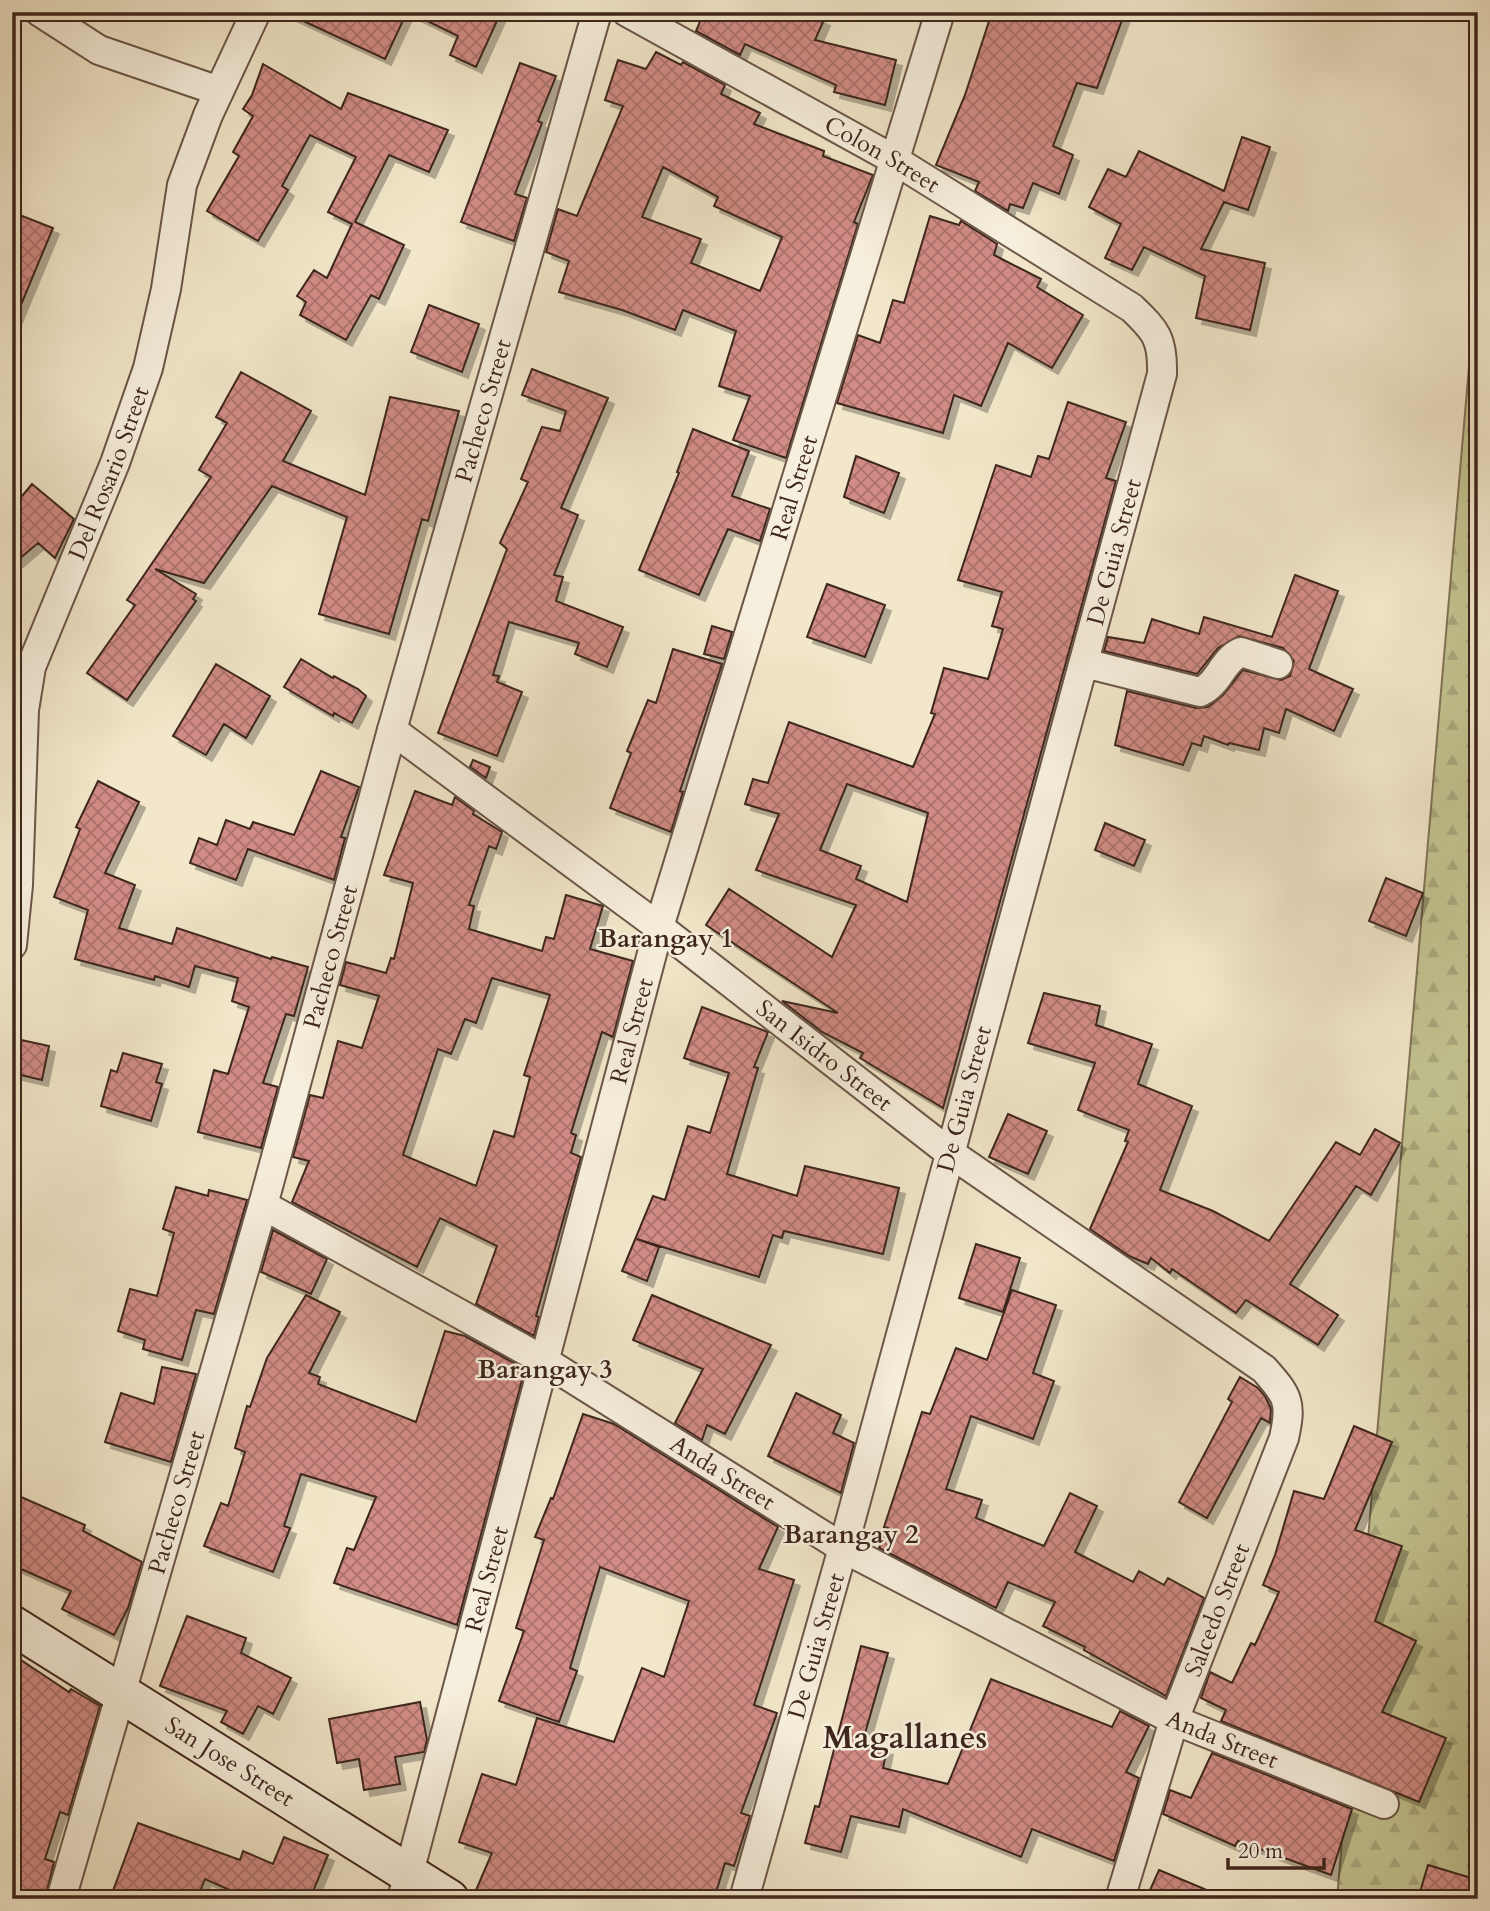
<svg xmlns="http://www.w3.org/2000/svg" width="1490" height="1911" font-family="Cardo,serif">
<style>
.forest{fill:url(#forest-firs);stroke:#807457;stroke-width:2}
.building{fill:url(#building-cross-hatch);stroke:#3e261d;stroke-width:2;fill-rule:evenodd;filter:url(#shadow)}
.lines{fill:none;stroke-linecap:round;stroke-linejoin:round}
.street-casing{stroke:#6b5648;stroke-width:32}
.secondary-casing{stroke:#3e261d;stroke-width:42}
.street{stroke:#f7efdd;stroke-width:28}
.secondary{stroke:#f7efdd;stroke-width:38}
.labels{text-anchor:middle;stroke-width:5;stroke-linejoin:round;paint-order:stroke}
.street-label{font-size:24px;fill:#3e261d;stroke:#f7efdd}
.neighbourhood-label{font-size:26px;font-weight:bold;fill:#3e261d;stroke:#f7efdd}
.district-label{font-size:32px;font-weight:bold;fill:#3e261d;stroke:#f7efdd}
</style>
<defs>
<pattern id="forest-firs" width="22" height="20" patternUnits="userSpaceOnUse" patternTransform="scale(1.75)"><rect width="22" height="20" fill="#c3c391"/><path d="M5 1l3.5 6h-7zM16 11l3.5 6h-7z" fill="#a9a77d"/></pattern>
<pattern id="building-cross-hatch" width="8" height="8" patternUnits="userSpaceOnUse" patternTransform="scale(1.75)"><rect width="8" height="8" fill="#d18c85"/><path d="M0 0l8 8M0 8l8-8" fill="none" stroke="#ab726c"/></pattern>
<filter id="shadow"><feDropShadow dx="6" dy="6" stdDeviation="0" flood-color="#0004"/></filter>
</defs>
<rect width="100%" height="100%" fill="#f2e7ca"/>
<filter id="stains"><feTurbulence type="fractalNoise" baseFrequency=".00286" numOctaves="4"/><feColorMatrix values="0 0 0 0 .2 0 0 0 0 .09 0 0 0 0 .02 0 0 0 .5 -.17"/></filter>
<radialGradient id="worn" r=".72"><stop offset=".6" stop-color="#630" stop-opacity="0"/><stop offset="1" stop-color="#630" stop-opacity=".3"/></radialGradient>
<!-- forest -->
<path class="forest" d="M1478,295V1899H1337L1475,297Z"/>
<!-- building -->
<path class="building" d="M284,12H407L385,59Z
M409,12H501L476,67L450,55L458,36Z
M704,12H808L824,20L815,40L896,60L885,105L834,92L836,85L745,44L740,55L696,31Z
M992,12H1125L1097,88L1077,83L1053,146L1073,155L1059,194L1033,183L1023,208L1010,204L1008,211L975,191L979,182L936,165L965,95Z
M656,52L681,65L683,62L725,85L721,94L760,113L754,124L824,151L823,156L873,175L854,222L858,224L786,458L733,440L750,396L719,386L736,331L683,310L675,330L622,310L559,292L569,261L546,252L558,209L577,216L623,106L605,100L618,60L646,69ZM663,167L718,197L714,206L782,237L760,291L691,263L701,239L642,217Z
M520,63L556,76L538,121L542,123L515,194L527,198L514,241L461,222Z
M263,64L341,109L348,93L448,130L429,172L389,155L355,222L404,245L379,299L371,295L346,340L300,315L306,302L297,296L314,270L327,278L352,224L328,212L356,157L310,135L282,186L288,190L258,241L207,211L239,156L233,152L253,116L243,109L252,95Z
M1242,137L1270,147L1248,210L1224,202L1201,249L1265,263L1250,330L1196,318L1205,276L1144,247L1132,270L1105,258L1121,224L1089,207L1108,169L1126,177L1139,151L1224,191Z
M12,212L53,228L13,324H12Z
M930,216L959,225L961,221L997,244L994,255L1041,279L1037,287L1083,315L1052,368L1008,343L981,406L954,395L943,433L837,403L858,335L880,343L893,300L904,303Z
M429,305L479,324L462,372L411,352Z
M532,369L608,398L561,508L578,515L554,575L563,577L556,601L623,627L607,667L575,654L579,643L509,622L493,675L499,676L497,682L522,692L497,756L438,733L507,549L500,543L528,482L521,479L542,427L560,431L566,411L522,395Z
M241,372L311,411L283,461L365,495L390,397L459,411L428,521L422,519L389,634L319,614L347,517L272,486L204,583L155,569L196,594L193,599L196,601L127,700L87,673L135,605L127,600L211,477L199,470L227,423L216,417Z
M1068,402L1126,422L1106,478L1116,481L943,1108L860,1058L863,1053L822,1032L782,1001L838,1013L706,925L729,889L832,957L856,905L756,870L779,814L745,804L753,779L768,783L789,722L913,767L935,714L931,713L944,668L988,679L1003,629L992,626L1002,592L958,580L996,465L1031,477L1038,456L1049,459ZM847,784L928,813L907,902L856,879L861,866L820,850Z
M693,429L749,451L732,496L770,509L760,541L728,529L699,595L639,570L679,473L677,472Z
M856,456L899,473L884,513L844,497Z
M32,484L74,519L55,558L38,543L12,565V508Z
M1295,575L1338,591L1309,669L1353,689L1334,731L1286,709L1279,733L1264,728L1259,750L1229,743L1228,745L1204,736L1201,746L1192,743L1183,765L1115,745L1127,691L1196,708L1208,707L1223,695L1243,670L1281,680L1290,676L1294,661L1283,648L1239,636L1218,648L1197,674L1104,651L1108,637L1144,643L1152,619L1199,634L1204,617L1272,637Z
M827,584L885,605L865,657L807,637Z
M712,626L732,632L724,659L704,654Z
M673,649L722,664L680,791L683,792L671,832L610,808L631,753L627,751L648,700L656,703Z
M301,659L333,678L334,676L358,689L366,696L352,723L334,713L333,716L284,687Z
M216,664L270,696L246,738L224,724L206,755L173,736Z
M473,760L490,767L486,778L470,767Z
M321,771L359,787L341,837L345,838L334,880L248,849L236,880L190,863L199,838L217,845L226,820L250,829L253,822L294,835Z
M98,781L139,802L105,873L135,885L119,928L172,944L177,928L271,959L272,957L308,967L294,1016L286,1014L263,1083L278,1087L261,1148L198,1132L214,1070L228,1074L249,1007L232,1001L238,978L195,966L189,987L155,976L154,980L75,959L88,910L54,897L80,829L76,827Z
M415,791L452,805L455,797L474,811L473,814L502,832L496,849L489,846L469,905L474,906L469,929L542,951L546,937L554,939L566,895L603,906L590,949L633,961L613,1037L602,1032L571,1133L576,1135L571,1153L581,1157L536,1316L539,1317L534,1336L476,1304L497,1246L440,1218L417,1267L292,1202L309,1161L293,1157L310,1095L323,1098L338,1041L362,1048L379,996L340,985L346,962L386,973L391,958L394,959L413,883L384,875ZM492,978L550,995L524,1075L530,1077L514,1137L494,1131L476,1186L403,1155L438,1049L451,1054L465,1019L476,1023Z
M1105,823L1145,840L1134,866L1095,850Z
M1386,878L1423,893L1406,936L1369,921Z
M1044,993L1100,1006L1096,1025L1152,1044L1138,1084L1192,1106L1160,1190L1213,1211L1269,1241L1336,1142L1360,1155L1375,1129L1400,1143L1371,1195L1356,1186L1290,1284L1338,1315L1318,1345L1246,1300L1236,1313L1172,1269L1170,1273L1151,1258L1148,1264L1129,1256L1090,1229L1128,1142L1125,1141L1129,1130L1078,1110L1095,1063L1028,1043Z
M702,1007L768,1032L754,1067L758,1068L727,1174L797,1196L805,1166L899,1188L883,1254L784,1231L782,1238L773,1235L759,1277L637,1239L659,1247L647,1281L622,1271L653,1196L665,1200L688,1126L710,1133L729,1073L684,1058Z
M12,1038L49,1046L42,1080L12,1073Z
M123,1053L162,1064L156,1082L162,1084L151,1121L101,1106L111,1070L117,1072Z
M1008,1114L1047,1131L1028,1174L989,1157Z
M176,1187L208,1196L209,1190L247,1200L214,1314L196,1310L182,1360L143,1349L145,1340L118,1331L130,1289L157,1296L174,1233L163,1229Z
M273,1230L327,1259L311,1294L261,1272Z
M976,1244L1020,1258L1003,1312L959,1298Z
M1012,1290L1056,1305L1033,1373L1054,1381L1033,1439L971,1416L946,1489L982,1500L976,1518L1044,1546L1070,1493L1097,1506L1075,1552L1133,1582L1139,1571L1164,1585L1168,1578L1204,1598L1166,1696L1084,1650L1085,1647L1043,1626L1055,1602L1008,1582L996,1608L879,1548L888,1528L884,1527L922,1412L930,1414L956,1348L987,1360Z
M306,1295L340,1312L309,1373L320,1377L318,1384L416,1422L445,1331L465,1336L525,1369L457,1625L334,1583L347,1548L354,1550L376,1497L301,1474L284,1526L290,1528L273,1572L204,1546L221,1503L228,1506L245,1452L235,1448L247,1406L250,1407L267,1358Z
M652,1295L771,1345L725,1434L707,1425L702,1440L675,1423L703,1369L633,1340Z
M162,1367L196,1374L171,1462L105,1442L121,1393L154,1404Z
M1240,1377L1258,1388L1265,1396L1271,1409L1270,1423L1261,1418L1207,1518L1179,1502L1232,1402L1228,1399Z
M796,1393L841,1415L833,1433L854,1443L841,1493L768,1456Z
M583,1414L614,1424L778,1527L759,1569L794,1580L754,1705L777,1713L741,1813L750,1816L734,1866L725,1863L714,1899H670L646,1891L643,1899H496L476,1890L492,1853L459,1842L482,1774L516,1785L537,1718L614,1742L642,1668L664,1677L689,1601L600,1567L570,1668L577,1671L559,1722L499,1701L524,1631L516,1628L544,1540L535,1537L551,1498L553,1499Z
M1354,1426L1392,1442L1355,1530L1402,1546L1375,1621L1416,1641L1382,1712L1446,1738L1419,1802L1221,1721L1226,1710L1201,1698L1210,1672L1232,1683L1251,1643L1255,1645L1279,1592L1263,1585L1275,1555L1294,1491L1324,1499Z
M12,1493L85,1525L83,1531L142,1562L128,1608L114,1635L62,1609L71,1591L12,1565Z
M187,1616L246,1638L241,1653L291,1678L273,1714L258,1706L243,1734L221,1722L227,1711L160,1686Z
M861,1646L888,1653L862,1744L887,1749L883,1768L948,1784L991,1679L1112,1727L1120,1711L1149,1726L1126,1772L1139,1778L1114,1861L1032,1829L1021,1857L903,1809L899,1827L851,1816L841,1852L805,1843L815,1806L819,1807Z
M12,1654L69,1692L71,1689L100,1706L68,1815L60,1812L45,1859L54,1862L45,1899H12Z
M420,1702L427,1740L424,1752L395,1757L400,1784L364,1790L359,1759L337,1763L329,1719Z
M1212,1753L1352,1809L1331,1875L1238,1841L1235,1846L1163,1814L1170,1790L1191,1798Z
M138,1823L240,1860L243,1851L273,1864L284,1837L328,1855L310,1899H250L205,1879L197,1899H110Z
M1428,1865L1478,1880V1899H1443L1420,1892Z
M1159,1870L1226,1898L1225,1899H1146Z"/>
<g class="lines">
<!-- street casing -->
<g class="street-casing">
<g id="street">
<path d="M40,12L99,50L219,91"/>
<path id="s1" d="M627,12L893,159L1132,308C1156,331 1163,339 1162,374L843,1548L744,1899"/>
<path d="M1084,663L1200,692C1220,683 1222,660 1241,652L1278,664"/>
<path id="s2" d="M392,730L659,927L950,1153L1264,1369C1288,1396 1292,1402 1284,1438L1174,1720L1120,1899"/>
<path id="s3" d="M12,945L18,885L24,710L31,667L115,463L148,368L166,289L182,185L208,115L256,12"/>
<path id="s4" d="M263,1205L543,1360L843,1548L1174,1720L1384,1804"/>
<path id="s5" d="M61,1899L263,1205L392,730L597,12"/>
<path id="s6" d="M402,1899L659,927L940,12"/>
</g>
</g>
<!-- secondary casing -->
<g class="secondary-casing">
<g id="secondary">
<path id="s7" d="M12,1625L449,1899"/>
</g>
</g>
<!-- street -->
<use href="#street" class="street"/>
<!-- secondary -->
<use href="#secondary" class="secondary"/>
</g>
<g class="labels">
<!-- street labels -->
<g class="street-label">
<text dy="8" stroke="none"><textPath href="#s1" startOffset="292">Colon Street</textPath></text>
<text dy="8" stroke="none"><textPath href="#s5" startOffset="1547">Pacheco Street</textPath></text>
<text dy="8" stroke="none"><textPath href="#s3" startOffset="488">Del Rosario Street</textPath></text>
<text dy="8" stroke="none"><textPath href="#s6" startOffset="1465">Real Street</textPath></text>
<text transform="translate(1114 552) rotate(-75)" y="8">De Guia Street</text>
<text dy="8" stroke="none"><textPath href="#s5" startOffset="980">Pacheco Street</textPath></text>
<text dy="8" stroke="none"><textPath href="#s6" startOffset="898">Real Street</textPath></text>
<text dy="8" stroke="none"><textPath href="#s2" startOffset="541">San Isidro Street</textPath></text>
<text transform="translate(964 1099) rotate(-75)" y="8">De Guia Street</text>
<text dy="8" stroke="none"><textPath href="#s4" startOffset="532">Anda Street</textPath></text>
<text dy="8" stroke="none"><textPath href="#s5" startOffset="413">Pacheco Street</textPath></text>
<text dy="8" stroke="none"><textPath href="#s6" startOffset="331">Real Street</textPath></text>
<text transform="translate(1217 1610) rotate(-69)" y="8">Salcedo Street</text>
<text transform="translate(816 1646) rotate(-74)" y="8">De Guia Street</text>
<text dy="8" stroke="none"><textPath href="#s4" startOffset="1099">Anda Street</textPath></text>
<text dy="8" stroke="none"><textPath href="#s7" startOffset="257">San Jose Street</textPath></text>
</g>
<!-- neighbourhood labels -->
<g class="neighbourhood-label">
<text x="666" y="947">Barangay 1</text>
<text x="545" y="1378">Barangay 3</text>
<text x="851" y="1543">Barangay 2</text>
</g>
<!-- district labels -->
<g class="district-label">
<text x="905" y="1748">Magallanes</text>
</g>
</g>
<!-- margin -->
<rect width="1490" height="1911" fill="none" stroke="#f2e7ca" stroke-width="42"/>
<rect x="14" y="14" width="1462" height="1883" fill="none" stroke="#3e261d" stroke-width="3.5"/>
<rect x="21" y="21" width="1448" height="1869" fill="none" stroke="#3e261d" stroke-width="2"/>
<!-- scale -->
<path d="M1228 1858v10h96v-10" fill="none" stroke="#3e261d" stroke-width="3.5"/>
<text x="1238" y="1858" font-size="21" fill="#3e261d" stroke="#f7efdd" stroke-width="5" paint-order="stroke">20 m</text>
<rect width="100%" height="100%" filter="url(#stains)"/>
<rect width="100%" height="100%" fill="url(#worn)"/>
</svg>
